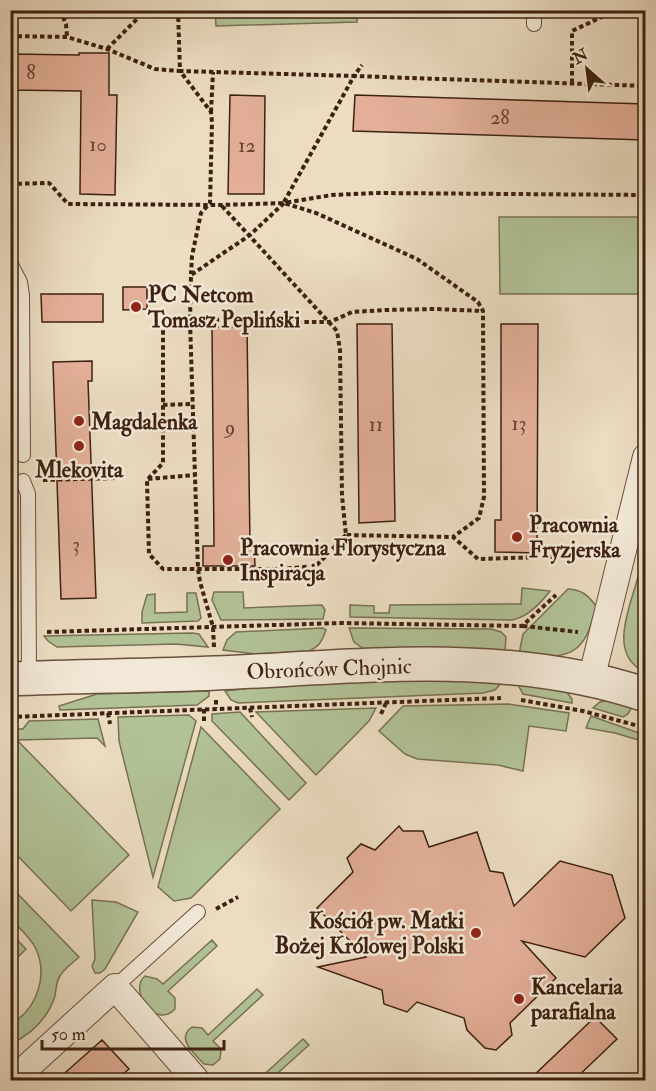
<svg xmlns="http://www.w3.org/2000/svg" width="656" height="1091" font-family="'IM FELL Double Pica',serif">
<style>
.green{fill:#b2c297;stroke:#787254;stroke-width:1.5}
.building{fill:#e3af99;stroke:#3d2110;stroke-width:1.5}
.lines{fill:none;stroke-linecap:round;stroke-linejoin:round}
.service-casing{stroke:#68503c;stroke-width:16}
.minor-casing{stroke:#68503c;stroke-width:28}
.tertiary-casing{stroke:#68503c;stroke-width:36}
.path{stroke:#3d2110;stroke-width:4;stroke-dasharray:4.5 3;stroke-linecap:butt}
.service{stroke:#f2e8d7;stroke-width:14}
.minor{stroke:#f2e8d7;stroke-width:26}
.tertiary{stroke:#f2e8d7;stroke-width:33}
.poi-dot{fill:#8f2418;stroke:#f2e8d7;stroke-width:2}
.labels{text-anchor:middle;stroke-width:5;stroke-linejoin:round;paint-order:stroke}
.number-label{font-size:20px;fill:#664432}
.poi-label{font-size:22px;font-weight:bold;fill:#3d2110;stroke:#f2e8d7;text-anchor:start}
.street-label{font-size:22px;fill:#3d2110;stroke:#f2e8d7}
</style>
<rect width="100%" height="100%" fill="#ebdcc2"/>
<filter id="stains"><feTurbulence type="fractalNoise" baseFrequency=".00333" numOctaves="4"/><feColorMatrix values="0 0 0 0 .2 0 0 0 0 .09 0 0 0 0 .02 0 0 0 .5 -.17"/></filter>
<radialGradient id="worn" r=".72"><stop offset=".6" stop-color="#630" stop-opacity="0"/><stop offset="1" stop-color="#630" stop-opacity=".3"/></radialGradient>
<!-- green -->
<path class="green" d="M215,11H357V22L216,26Z
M499,217H645V294H500Z
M638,577L645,584V672C607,655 630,607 638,577Z
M522,588L550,591C540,604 528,617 512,620L350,617V605L374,606V613H389L390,605L521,604Z
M568,589C582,590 588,595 596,606C585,657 568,660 519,654L523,634Z
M214,592H243L244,608L322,605L325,610L323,619L221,620L212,600Z
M187,593H196L201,618L198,621L142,623V612L147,595L155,594V613L187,612Z
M323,628L326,630C322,641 320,646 309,651L256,654L223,650L227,640L236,632Z
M349,628L491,629L501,632L506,637L505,651L364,649L354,642Z
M192,633L199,634L208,647L176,644L57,647L48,641L44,636Z
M359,677L504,680L495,690L483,693L238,703L231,700L225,691L306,681Z
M517,683L566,691L572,699V703L523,694Z
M209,691V696L197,705L60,710L59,706L97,694Z
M610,700L632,706L628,714L623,717L593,708L600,702Z
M508,704L569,713L566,731L529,726L523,771L498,765L417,759L405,754L379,731L403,706Z
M376,708L369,721L316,775L256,712Z
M240,712L306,783L289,800L212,721V714Z
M189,715L196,721L153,877L119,741L118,717Z
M591,716L645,735V742L615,733L586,728Z
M98,719L105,746L97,738L17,740L129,855L71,911L11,849L10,746L16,740H11V729H23L29,721Z
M201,727L280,809L191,898L174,901L158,887Z
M11,887L79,957C73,963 62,970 59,978C56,983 56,991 55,996C48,1018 31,1034 11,1044V1024C37,1009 49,975 35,947C29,936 19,928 11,919Z
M92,900L116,902L138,912L105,969L100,973H95L92,966L95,959Z
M11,934L26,949L11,964Z
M212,940L217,946L168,991L175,998V1009C155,1030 128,990 145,976L157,979L163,984Z
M257,989L263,995L213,1041L221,1049L220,1059L213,1065L204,1064C195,1054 175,1039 192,1027L202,1028L208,1035Z
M303,1039L309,1045L270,1080H258Z"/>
<!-- building -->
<path class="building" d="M79,53H109V95H117L115,195L80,194L81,91L10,90V54L79,55Z
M230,95L265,96L264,194H228Z
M355,95L645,104V140L353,131Z
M123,287H147V309L123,310Z
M41,294H103V322H42Z
M357,324H392L395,521L359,523Z
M501,324H538L537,553L495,552V520H501Z
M212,327H247L250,546H254L255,566H203V546H214Z
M92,361V381H88L96,598L61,599L53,362Z
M399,826L403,831H423L429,847L477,832L490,871L503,873L514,906L560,861L612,875L625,918L585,957L522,941L556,978L510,1023L512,1035L496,1050L485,1048L467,1030L464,1018L417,1002L407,1012L384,1004L382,990L318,967L366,957L317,908L353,872L347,858L361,844L375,850Z
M595,1017L617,1039L574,1080H529Z
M102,1040L129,1069L116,1080H57Z"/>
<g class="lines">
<!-- service casing -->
<g class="service-casing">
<path id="service" d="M534,10V24
M10,263L20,282L22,295L23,455
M23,481L28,494L29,678
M115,987L198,912"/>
</g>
<!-- minor casing -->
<g class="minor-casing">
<path id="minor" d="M591,680L646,457
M13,1080L115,987L196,1080"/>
</g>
<!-- tertiary casing -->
<g class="tertiary-casing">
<path id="tertiary" d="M10,679C79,676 147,676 216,673C358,667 507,648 646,695"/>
</g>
<!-- path -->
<path class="path" d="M60,10L66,24L67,37
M178,10L180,71L354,76L362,65
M10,36L67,37L107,49L155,69L180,71L211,112L212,122L210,203L201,213L192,256L191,274
M107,49L146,10
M572,83V31L610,13
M211,112L213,72
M10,184L49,183L68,204L221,205L284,203L316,213L417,259L478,302L483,311L484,497L479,518L453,537
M284,202L354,76L646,86
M222,206L337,331L340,350L342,496L346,535L453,537L478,559L577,556
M163,405L192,404
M148,479L195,475
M43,480L117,478
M346,535L316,566L280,569H163L149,554L147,480L163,463V327L190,321L256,318L292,322H330L352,312L385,310L435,309L483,311
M523,626L578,632
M47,632L341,623L522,626L556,595
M214,647L213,627L200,582L198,569L190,321L191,275L250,235L284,203L332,195L376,193L646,195
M216,700V708
M521,700L583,711L646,728
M250,708L252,717
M204,709V721
M108,713L110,724
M381,714L386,703
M10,717L501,698
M216,909L238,897"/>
<!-- service -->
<use href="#service" class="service"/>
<!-- minor -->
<use href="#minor" class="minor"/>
<!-- tertiary -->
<use href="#tertiary" class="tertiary"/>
</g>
<!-- markers -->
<g class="poi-dot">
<circle cx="136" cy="307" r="6"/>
<circle cx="79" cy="421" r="6"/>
<circle cx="79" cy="446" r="6"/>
<circle cx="517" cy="537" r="6"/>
<circle cx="228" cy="560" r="6"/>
<circle cx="476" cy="933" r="6"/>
<circle cx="519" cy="999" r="6"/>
</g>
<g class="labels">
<!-- number labels -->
<g class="number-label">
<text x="31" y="79">8</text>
<text x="500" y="124">28</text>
<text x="98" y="151">10</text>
<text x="247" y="152">12</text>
<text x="519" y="430">13</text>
<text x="376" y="431">11</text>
<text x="230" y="434">9</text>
<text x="76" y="551">3</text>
</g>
<!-- poi labels -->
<g class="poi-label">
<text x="148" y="302">PC Netcom<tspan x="148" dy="25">Tomasz Pepliński</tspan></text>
<text x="91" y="429">Magdalenka</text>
<text x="79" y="477" text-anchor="middle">Mlekovita</text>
<text x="529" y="532">Pracownia<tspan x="529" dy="25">Fryzjerska</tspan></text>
<text x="240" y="555">Pracownia Florystyczna<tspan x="240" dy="25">Inspiracja</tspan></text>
<text x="464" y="928" text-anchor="end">Kościół pw. Matki<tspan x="464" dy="25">Bożej Królowej Polski</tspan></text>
<text x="531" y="994">Kancelaria<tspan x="531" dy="25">parafialna</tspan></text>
</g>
<!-- street labels -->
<g class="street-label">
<text transform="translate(329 668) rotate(-2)" y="8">Obrońców Chojnic</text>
</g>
</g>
<!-- margin -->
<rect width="656" height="1091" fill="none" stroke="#ebdcc2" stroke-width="36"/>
<rect x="12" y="12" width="632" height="1067" fill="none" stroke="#3d2110" stroke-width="3"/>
<rect x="18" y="18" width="620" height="1055" fill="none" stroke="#3d2110" stroke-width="1.5"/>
<!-- north arrow -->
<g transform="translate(587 69) rotate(332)" stroke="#f2e8d7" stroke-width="4.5" paint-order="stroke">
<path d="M0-4.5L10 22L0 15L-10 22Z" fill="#3d2110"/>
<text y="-9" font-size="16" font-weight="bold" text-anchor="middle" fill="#3d2110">N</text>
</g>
<!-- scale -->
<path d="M42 1040v9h182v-9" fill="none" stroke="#3d2110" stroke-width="3"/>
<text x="51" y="1040" font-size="18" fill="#3d2110" stroke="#f2e8d7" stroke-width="4.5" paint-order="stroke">50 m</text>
<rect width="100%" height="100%" filter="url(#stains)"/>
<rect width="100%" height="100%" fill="url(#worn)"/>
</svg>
